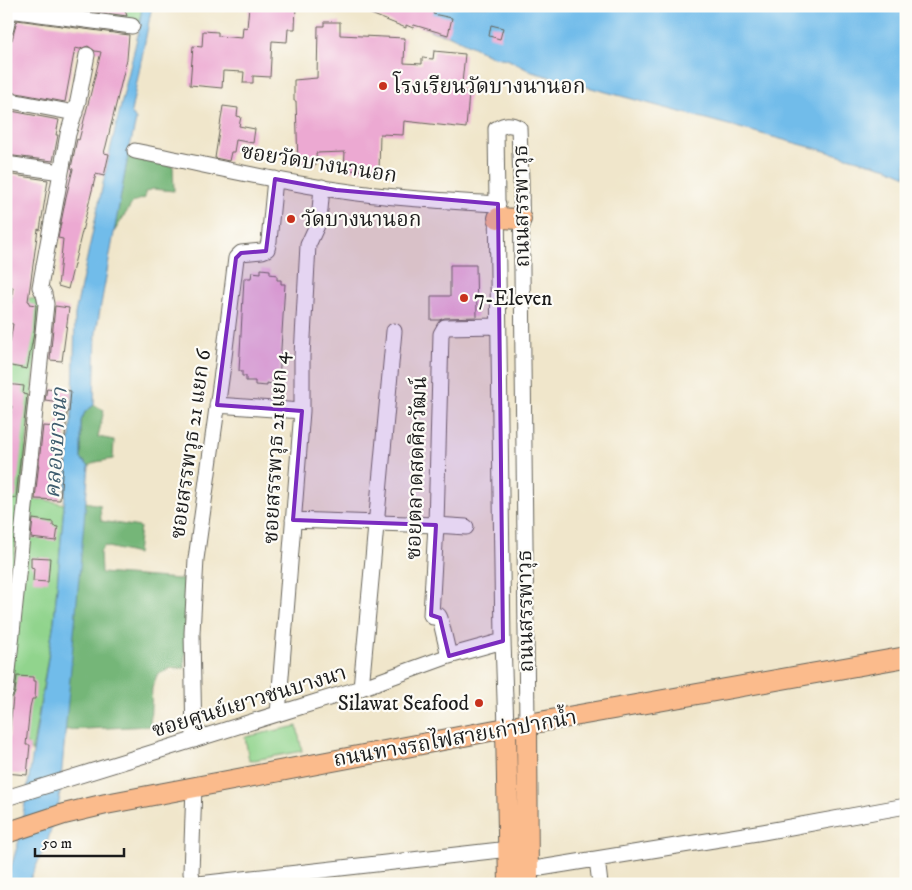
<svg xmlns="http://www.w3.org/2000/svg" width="912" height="890" font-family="'IM FELL DW Pica','Noto Serif Thai',serif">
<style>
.green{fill:#91d48d;stroke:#567854}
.forest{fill:#74b678;stroke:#48694a}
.water{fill:#71bcea;stroke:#466c83}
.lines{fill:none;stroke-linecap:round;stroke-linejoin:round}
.stream{stroke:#71bcea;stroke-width:4}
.building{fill:#eca9d2}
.minor-casing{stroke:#666359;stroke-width:17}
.major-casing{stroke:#666359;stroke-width:22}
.minor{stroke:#fff;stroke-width:15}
.major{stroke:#fbbb8c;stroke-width:20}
.marked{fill:#7b2cbf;fill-opacity:0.2;stroke:#7b2cbf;stroke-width:4;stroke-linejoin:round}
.poi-dot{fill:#c8321e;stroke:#fdfcf7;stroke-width:2}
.labels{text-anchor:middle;stroke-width:4.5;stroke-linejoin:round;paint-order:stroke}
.poi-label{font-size:21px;fill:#1c1c1c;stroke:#fdfcf7;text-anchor:start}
.street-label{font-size:21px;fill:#1c1c1c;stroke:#fdfcf7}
.water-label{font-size:22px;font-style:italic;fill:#3e5c6e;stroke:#fdfcf7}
</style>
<rect width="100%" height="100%" fill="#fdfcf7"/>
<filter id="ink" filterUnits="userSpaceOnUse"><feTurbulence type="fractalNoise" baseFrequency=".02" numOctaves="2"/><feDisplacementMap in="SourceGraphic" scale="10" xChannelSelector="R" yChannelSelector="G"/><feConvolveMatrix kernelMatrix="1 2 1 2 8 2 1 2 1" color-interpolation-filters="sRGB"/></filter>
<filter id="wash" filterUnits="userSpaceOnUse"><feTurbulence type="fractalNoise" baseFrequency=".0096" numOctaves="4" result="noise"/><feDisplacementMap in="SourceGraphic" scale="20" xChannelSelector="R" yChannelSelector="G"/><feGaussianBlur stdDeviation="1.12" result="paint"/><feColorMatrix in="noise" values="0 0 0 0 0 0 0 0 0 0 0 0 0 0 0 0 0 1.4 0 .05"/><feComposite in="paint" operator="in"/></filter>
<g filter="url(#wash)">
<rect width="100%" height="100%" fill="#f0e6cb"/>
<!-- green -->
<path class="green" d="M66,6H142L140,24Z
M6,295L42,300L6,637Z
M42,499L64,504L54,621L32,752L8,715L11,672L30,500Z
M297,726L302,751L249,761L245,737Z"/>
<!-- forest -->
<path class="forest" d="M128,156L173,166L174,191L153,189L145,192V198L133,202L114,232Z
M94,405L104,410L98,437L114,440L113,459L96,462L89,466L81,459V421L85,412Z
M85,502L100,505L101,521L140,527L137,554L104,546L100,552L101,573L192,580L184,668H171L157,675L152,688L150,726L64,730Z"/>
<!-- water -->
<path class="water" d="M142,6H152L131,112L136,120L128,156L96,332L94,405L85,412L81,421V459L89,466L59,802L48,840L28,884H6L19,840L54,621L73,400L75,314L110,151L139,30Z
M371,6H906V176L888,168L532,72L507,59L494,57L448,35L435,32Z"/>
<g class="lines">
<!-- stream -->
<path class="stream" d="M6,316L9,299"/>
</g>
<g id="blocks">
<!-- building -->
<path class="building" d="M53,6H124L127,16Z
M249,6H296L295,29H288L287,42L272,41L270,77L253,76V83H243L244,72L223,71L222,88L190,85L193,46L202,47L203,31L218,32V36L242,38L243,27L247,28Z
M351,6H436L433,14L452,18L448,35L414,25L413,28L406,25V28Z
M17,20L129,35L127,59L106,146L104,153L109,154L104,176L96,174L68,289L58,286L63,239L58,238L66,197L73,169L71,168L77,139L79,140L101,52L95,51L88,46L80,49L75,48L65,102L6,91V58L9,40H12Z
M324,22H340V35L405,38L404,63L422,64V58L433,59L434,51L465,54L461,93L469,94L466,128L404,121L403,135L380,134L379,171L344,170L345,152L316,153L317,165H298L296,101H294V80L317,78L318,26H324Z
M491,25L503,28L500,39L489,36Z
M223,106L238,108L237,116L241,117L239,126L255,129L253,143L236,140L234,152H231L229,161L215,158Z
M6,110L59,120L56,135H58L53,161L6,155Z
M6,174L48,180L40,230L38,229L28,301L30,302L29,304L36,305L34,333L27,369L6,365V343H10L13,324L8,323L13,287L6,286Z
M450,265H476L477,317L445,318L439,320H431V296H450Z
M261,269L270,270V274L277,275V280H281V284H285L279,381H273L272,384L267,383V386L255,385V381H246V376H242V371H239L244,278H251L252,272L261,273Z
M55,306L69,308L62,361L50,360Z
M6,384L24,386L23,394L27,395L16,498L6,497V424H9L12,406L6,405Z
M47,388L71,391L69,412H67L60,500L35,499L43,426L57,427L60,402L45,400Z
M33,519L53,522V526L58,527L56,541L31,538Z
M31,557L50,558L48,582L33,581L34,568L31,567Z
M17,676L33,677V681H36L35,699H32L30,707L26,745H30L27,775L6,773V739L9,738L13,697L15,692Z"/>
</g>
</g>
<g filter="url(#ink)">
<use href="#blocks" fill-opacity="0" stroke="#666359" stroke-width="1"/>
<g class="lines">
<!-- minor casing -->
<g class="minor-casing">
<path id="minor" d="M9,10L132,26
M6,28L10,6
M6,100L75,113
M135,151C202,164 268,180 336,190C389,198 444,201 498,204
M6,164L61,172
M217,405L302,411
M293,520L436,525L466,527
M449,656L440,618L439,616L433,617L431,615L436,525L441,334L445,327L498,326
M361,688L394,331
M6,691L46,304L44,294L40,287L68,134L78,101L87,55
M278,714L302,411V356L308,245L319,221L322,187
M506,728L503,641L496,129C505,124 510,123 519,128L521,180L527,724
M194,740L192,633L196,559L223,365L236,258L241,253L262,251L267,249L269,241L275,179
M194,787L191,873L193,881L199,884L509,849
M6,798L361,688L449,656L503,641
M597,859L600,884
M528,870L763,832L906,806"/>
</g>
<!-- major casing -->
<g class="major-casing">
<path id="major" d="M498,218L521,219
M527,724L528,884
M506,728L509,884
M6,833L64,814L106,804L506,728L906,657"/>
</g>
<!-- minor -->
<use href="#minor" class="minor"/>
<!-- major -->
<use href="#major" class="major"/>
</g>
</g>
<!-- marked area -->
<path class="marked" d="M275,179L336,190L498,204L503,641L449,656L440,618L431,615L436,525L293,520L302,411L217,405L236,258L241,253L266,251Z"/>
<!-- markers -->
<g class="poi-dot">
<circle cx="383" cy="86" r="5"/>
<circle cx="291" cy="219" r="5"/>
<circle cx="464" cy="298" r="5"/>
<circle cx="479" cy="703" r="5"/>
</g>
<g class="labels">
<!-- poi labels -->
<g class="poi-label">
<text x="393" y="93">โรงเรียนวัดบางนานอก</text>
<text x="301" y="226">วัดบางนานอก</text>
<text x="474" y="305">7-Eleven</text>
<text x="469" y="710" text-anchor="end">Silawat Seafood</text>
</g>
<!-- street labels -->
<g class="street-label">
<text transform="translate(319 163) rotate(9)" y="7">ซอยวัดบางนานอก</text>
<text transform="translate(521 206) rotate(-91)" y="7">ถนนสรรพาวุธ</text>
<text transform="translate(190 444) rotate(-82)" y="7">ซอยสรรพวุธ 21 แยก 6</text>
<text transform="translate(275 448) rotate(-87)" y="7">ซอยสรรพวุธ 21 แยก 4</text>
<text transform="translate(416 468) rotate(-88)" y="7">ซอยตลาดสดศิลวัฒน์</text>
<text transform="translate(525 611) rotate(-91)" y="7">ถนนสรรพาวุธ</text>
<text transform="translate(249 701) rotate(-17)" y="7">ซอยศูนย์เยาวชนบางนา</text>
<text transform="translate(455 738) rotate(-10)" y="7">ถนนทางรถไฟสายเก่าปากน้ำ</text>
</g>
<!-- water labels -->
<g class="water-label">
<text transform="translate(55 443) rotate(-86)" y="8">คลองบางนา</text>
</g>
</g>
<!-- margin -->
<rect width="912" height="890" fill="none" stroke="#fdfcf7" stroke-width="25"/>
<!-- scale -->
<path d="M35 848v8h89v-8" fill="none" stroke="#1c1c1c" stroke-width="2.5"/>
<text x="42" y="848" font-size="15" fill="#1c1c1c" stroke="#fdfcf7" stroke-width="4" paint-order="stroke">50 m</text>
</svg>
